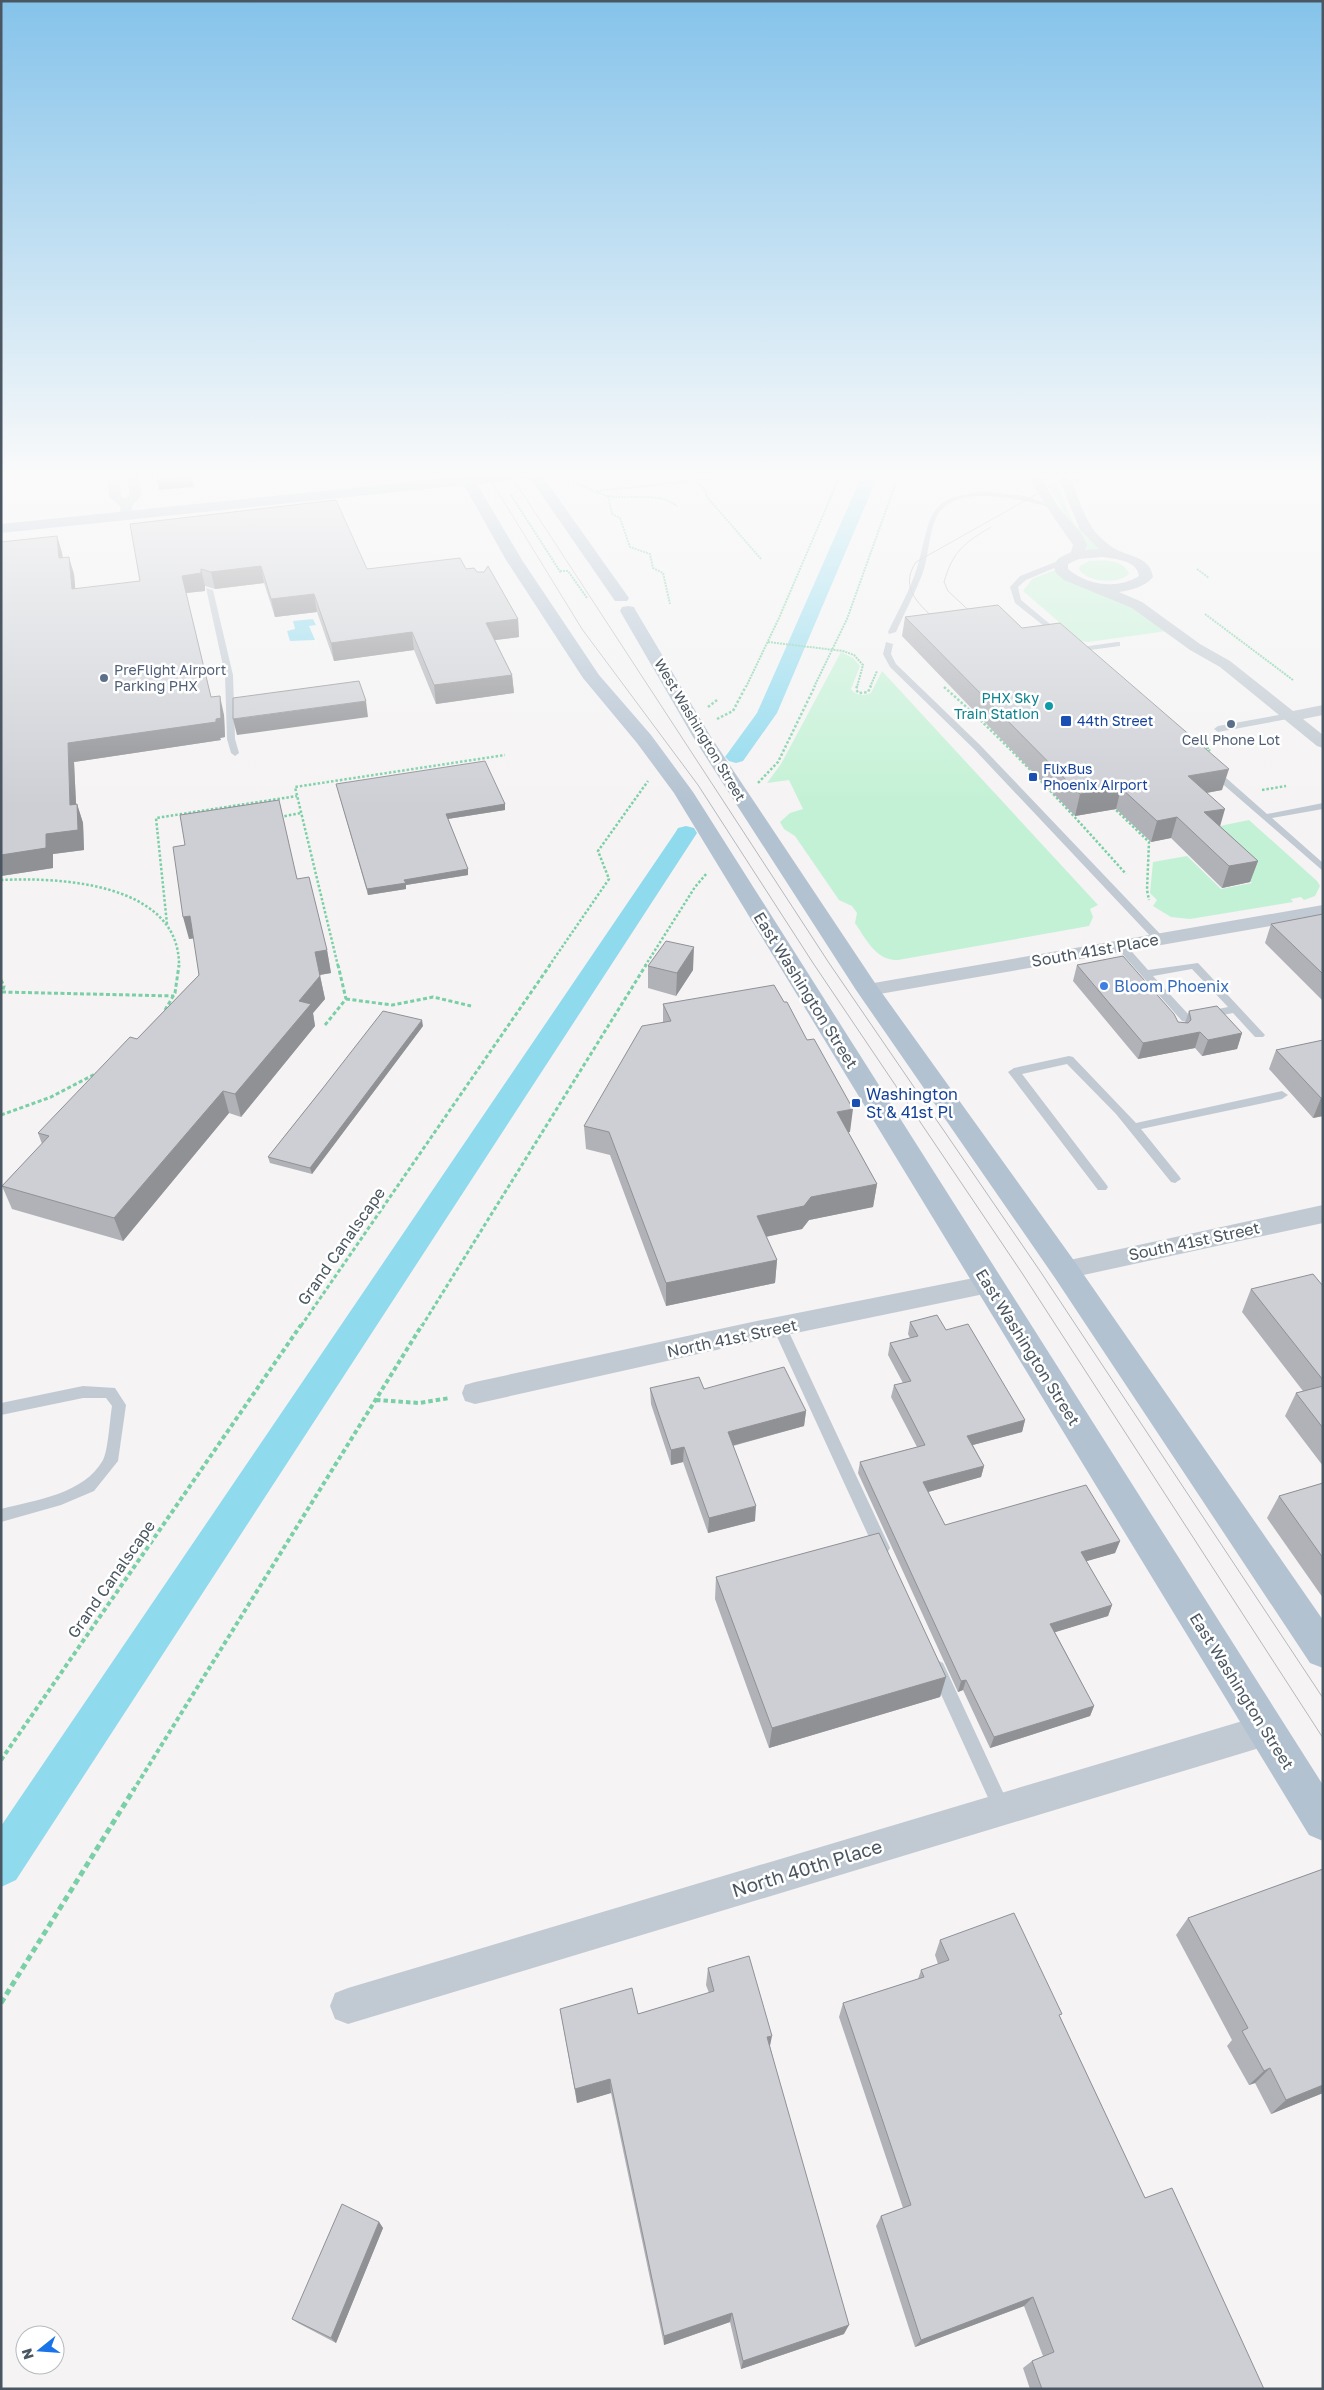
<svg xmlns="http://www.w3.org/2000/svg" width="1324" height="2390" font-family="'Golos Text',sans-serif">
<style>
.green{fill:#c3f1d5}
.water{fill:#90daee}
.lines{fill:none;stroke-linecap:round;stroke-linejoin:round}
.canal{fill:#90daee;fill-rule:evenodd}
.path-far4{stroke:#7ad0a6;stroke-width:2;stroke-dasharray:2 1;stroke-linecap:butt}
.path-far3{stroke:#7ad0a6;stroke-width:2.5;stroke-dasharray:2.5 2;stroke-linecap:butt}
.path-far2{stroke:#7ad0a6;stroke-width:3;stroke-dasharray:4 2.5;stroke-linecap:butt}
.path-far1{stroke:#7ad0a6;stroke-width:4;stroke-dasharray:4.5 3;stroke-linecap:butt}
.path{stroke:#7ad0a6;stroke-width:5;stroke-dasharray:6 4;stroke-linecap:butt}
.lane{fill:#c1cad2;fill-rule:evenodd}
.street{fill:#c1cad2;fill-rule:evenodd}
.primary{fill:#b3c2d1;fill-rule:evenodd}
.tram{stroke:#b5b8bd;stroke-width:1}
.wall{fill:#b0b2b7}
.shaded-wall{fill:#909195}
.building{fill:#cdcfd5;stroke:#909195}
.service-dot{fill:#5c6f8a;stroke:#fff;stroke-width:2}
.culture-dot{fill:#0f9aa8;stroke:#fff;stroke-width:2}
.transit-dot{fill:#1a4fb4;stroke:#fff;stroke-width:2}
.shop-dot{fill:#3f7fe0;stroke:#fff;stroke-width:2}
.labels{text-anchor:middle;stroke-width:5;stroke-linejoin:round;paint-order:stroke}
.far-service-label{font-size:14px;fill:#4e5e75;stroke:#fff;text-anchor:start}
.far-culture-label{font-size:14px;fill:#0d838f;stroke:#fff;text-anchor:end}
.far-transit-label{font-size:14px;fill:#164399;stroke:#fff;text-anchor:start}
.far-street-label{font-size:14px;fill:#4a5661;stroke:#fff}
.street-label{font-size:16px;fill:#4a5661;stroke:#fff}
.shop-label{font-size:16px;fill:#366cbe;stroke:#fff;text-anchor:start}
.transit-label{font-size:16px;fill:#164399;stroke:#fff;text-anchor:start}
.near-street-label{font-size:19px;fill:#4a5661;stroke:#fff}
</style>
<rect width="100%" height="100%" fill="#f5f3f3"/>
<!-- green -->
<path class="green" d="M1040,471C1063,477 1062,505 1073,521C1081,534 1092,542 1104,551L1086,550V543L1066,516Z
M1089,561C1102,560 1124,559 1129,574C1118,585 1086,582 1079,569L1080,566Z
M1055,570L1137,608L1167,631L1088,642L1081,641L1023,591L1032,579Z
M841,652L853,658L860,666L851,689C856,696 864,696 871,693L882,671L1098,905L1090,909L1093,917L1089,926L898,960C876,961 866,939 855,923L857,913L852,906L839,900L795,836L784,829L780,822L790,813L803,809L789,780L767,783L781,764Z
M1249,820L1317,881L1320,886L1315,896L1304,900L1301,897L1291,899L1293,902L1190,919L1171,917L1153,906L1157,900L1150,893L1153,862L1187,856L1221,889L1252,883L1200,834L1215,827Z"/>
<!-- water -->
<path class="water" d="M313,619L316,625L309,626L315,640L290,641L287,631L295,629L293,621Z"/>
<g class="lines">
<!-- canal -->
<path class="canal" d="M864,471H880L777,713L743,761L736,763L729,761L725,757L757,713Z
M686,826L694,828L697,833L16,1880L1,1887V1826L675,833L678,828Z"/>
<!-- path-far4 -->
<path class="path-far4" d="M696,480L707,493L706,496L761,559
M573,482C585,486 597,494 609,496C632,500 658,491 677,506
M597,491L786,471
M511,495L561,573
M608,496L612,514L620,518L630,547L650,554L653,568L663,573L670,604
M1197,569L1209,578
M560,571H568L587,598
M1205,614L1293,680
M768,642L843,651L854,655L863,665L857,687
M746,687L779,618L842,471
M814,687L847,619L900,471
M870,687L877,671"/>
<!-- path-far3 -->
<path class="path-far3" d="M857,686L856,690L859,693L868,692L871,686
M944,687C1009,744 1068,809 1126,874
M708,707L717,700
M717,719L733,711L746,686
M1209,748H1207L1210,751
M758,783L778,762L815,686
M1262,790L1286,786
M1113,807L1149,842L1147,890L1149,900
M280,817L301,813
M1,880C60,877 180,883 179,966
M167,924L156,818L297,796
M338,966L295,787L505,755
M549,966L609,879L598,851L648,781
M645,966L695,887L707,873"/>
<!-- path-far2 -->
<path class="path-far2" d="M1,980L4,986L2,993
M2,992L174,996
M346,999L392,1005L433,997L471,1006
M165,1010L175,993L179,965
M325,1025L346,999L338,965
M1,1115L51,1097L97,1073
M301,1326L550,965
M422,1326L646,965"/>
<!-- path-far1 -->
<path class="path-far1" d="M376,1400L419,1403L450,1398
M1,1760L301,1325
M133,1791L422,1325"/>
<!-- path -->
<path class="path" d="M1,2003L134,1789"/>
<!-- lane -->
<path class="lane" d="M32,471H74L35,476L32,474Z
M387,471H393L396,476L391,477Z
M988,492L1024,496L1055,506L1052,508C1022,500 956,481 937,516C929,531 929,552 924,569C917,590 905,611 896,632L889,634L888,632C898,611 910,590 917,568C932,518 923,495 988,492Z
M1063,559L1067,561L1066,563L1026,580L1018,587L1021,600L1062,634L1063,636L1059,638L1015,603L1010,587L1020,576Z
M206,588L213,590L233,675L235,739L239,753L235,756L231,753L227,739L225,675Z
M886,642L893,644L891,654L896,664L980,745L1163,937V941H1155L974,749L890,667L883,654Z
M1117,642H1120V646L1075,652L1071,650L1075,648Z
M1290,713L1293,714V718L1218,732L1214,729L1218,726Z
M1210,769H1216L1267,814L1323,803V809L1272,818L1323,863V871L1210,773Z
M1121,943L1125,944L1148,970L1198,963L1265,1035L1263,1037H1255L1233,1013L1186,1022L1182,1021L1117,948V944ZM1192,969L1228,1007L1189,1015L1153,976Z
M1069,1056L1073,1057L1136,1123L1282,1091L1288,1095L1282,1099L1141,1129L1179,1176L1181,1179L1175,1183L1171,1182L1116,1114L1067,1064L1022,1074L1106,1184L1108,1187L1106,1190H1098L1008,1072L1014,1068Z
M780,1323L785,1324L787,1328L890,1548L887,1553L882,1555L877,1553L874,1548L773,1328L775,1324Z
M83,1386L115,1388L126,1405L118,1461L94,1491L61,1505L1,1522V1509C36,1500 84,1494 103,1460C108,1451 110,1418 112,1406L106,1398H83L1,1415V1403Z
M937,1660L943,1663L1008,1803L1011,1809L1008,1815L1002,1818L996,1815L929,1668L931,1663Z"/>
<!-- street -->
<path class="street" d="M107,471H119L121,496L125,499L130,494L125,471H137L142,495L132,506L131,519H121L120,506L109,497Z
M1025,471H1037L1057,505L1082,535L1087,545L1085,550L1099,549L1080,530L1056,471H1068C1076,490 1085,524 1100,537C1105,542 1115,550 1122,552C1136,558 1150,559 1153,577C1145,587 1131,590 1119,592L1142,602L1200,644L1230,661L1293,711L1323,705V715L1303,719L1323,735V748L1317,746L1220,667L1190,650L1132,608L1064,580L1056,573L1053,565L1059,558L1071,552L1073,545L1046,506ZM1102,557C1115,559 1137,560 1139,576C1117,590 1087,585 1068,569V564L1079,559Z
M1323,905V917L868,996L861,994L858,990L861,986L868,984Z
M1323,1205V1223L1065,1279L1056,1277L1053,1270L1056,1263L1065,1261Z
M989,1275L998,1277L1002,1284L998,1291L989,1293L752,1342L475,1404L465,1401L462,1393L465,1385L475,1382L752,1322Z
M1266,1714L1277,1719L1282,1730L1277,1741L1266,1746L348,2024L335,2019L330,2006L335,1993L348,1988Z"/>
<!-- primary -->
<path class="primary" d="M456,471H470L473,476L518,471H564L562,474L543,477L629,598L627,601H615L530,478L477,484L522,560L599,675L651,735L693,792L1323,1785V1841L1309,1835L674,793L637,743L583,678L506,560L464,485L1,533V524L459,477Z
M628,606L634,607L636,611L711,737L877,986L1075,1262L1323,1620V1668L1310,1663L1055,1278L856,990L693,737L620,611L622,607Z"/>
<!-- tram -->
<path class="tram" d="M485,471L582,629L698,785L813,963L1022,1273L1323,1738
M508,471L829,963L1040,1271L1323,1698
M1072,482L1093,471
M978,619L948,591L944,582C953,551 964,543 991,527
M940,624C921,606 898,589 916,562L1078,471"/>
</g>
<!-- wall -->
<path class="wall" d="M130,524L367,569H466L518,619L519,637L495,640L512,675L514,693L436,704L414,650L334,661L317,612L275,617L264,583L215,589L205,586V591L186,593L211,697L224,715L225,737L220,738L221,740L74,762L76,804H77L83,823L84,850L53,854V868L1,876L57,536L62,553L63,558L74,574L75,589L140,581Z
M905,617L1022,628L1222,790L1207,793L1220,826L1258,861L1250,882L1222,888L1171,838L1151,842L1116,809L1075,816L902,636Z
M336,784L505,804V810L448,819L468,875L406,885V889L368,895Z
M297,879L327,950L331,973L320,975L325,999L313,1013L315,1026L241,1117L229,1113L123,1241L12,1209L2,1186L42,1144L38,1133L137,1039L199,975L194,938L189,939Z
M1323,914V1001L1265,943L1271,924Z
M1077,965L1178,1022L1185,1023L1189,1011L1242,1033L1237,1049L1202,1056L1195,1048L1138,1059L1073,981Z
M648,966L693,970L676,996L648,988Z
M663,1004L850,1132H848L877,1184L873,1207L809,1220L802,1229L766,1237L777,1260L775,1283L666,1306L610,1155L586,1149L584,1126L663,1022Z
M423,1026L312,1174L270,1163L268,1157L323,1088Z
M1323,1040V1116L1313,1118L1269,1069L1276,1050Z
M1323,1286V1466L1285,1416L1296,1393L1303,1391L1242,1312L1251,1289Z
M910,1322L946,1330L1025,1420L1022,1432L973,1445L984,1466L981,1477L928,1492L945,1525L1120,1541L1115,1553L1086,1561L1112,1605L1108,1616L1055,1632L1094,1706L1090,1716L990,1748L963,1690L958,1692L858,1473L860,1462L917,1447L891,1397L894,1385L903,1383L888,1355L890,1343L910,1338L908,1334Z
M650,1388L704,1389L806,1411L804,1426L733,1446L755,1521L708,1533L683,1462L671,1465L651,1404Z
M1323,1483V1598L1267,1518L1279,1496Z
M716,1577L946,1677L940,1697L769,1748L715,1599Z
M1323,1869V2093L1271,2114L1255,2083L1249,2085L1227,2046L1232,2040L1176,1935L1188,1918Z
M940,1940L1060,2017L1145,2198L1264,2389H1030L1023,2368L1032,2361L1043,2356L1024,2306L915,2347L876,2226L881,2216L903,2208L839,2017L843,2003L918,1979L921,1970L938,1964L935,1955Z
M708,1968L770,2046L844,2334L741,2369L730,2322L664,2345L611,2093L577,2103L560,2009L638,2014L709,1993L706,1985Z
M379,2222L383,2228L336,2343L298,2323L292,2319Z"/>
<!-- shaded-wall -->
<path class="shaded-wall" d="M192,478L194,487L159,490L157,481Z
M57,536L62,553L64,575L59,558Z
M69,557L74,574L77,607L72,589Z
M261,566L264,583L215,589L211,572Z
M201,569L205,586V591L186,593L182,576Z
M314,594L317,612L275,617L271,599Z
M518,619L519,637L487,641L486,623Z
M412,632L414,650L334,661L331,643Z
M512,675L514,693L436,704L434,685Z
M220,696L224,715L225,737L220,738L221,740L74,762L77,824L70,805L68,743L216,719Z
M366,701L368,717L237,735L233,719Z
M1229,769L1222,790L1182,797L1188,776Z
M1121,788L1116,809L1075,816L1080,794Z
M77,804L83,823L84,850L53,854V868L1,876V855Z
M505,804V810L447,819L446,814Z
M1225,809L1219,830L1204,812Z
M1177,817L1171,838L1151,842L1157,821Z
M1258,861L1250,882L1222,888L1229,866Z
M468,869V875L406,885V889L368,895L367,889L404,880Z
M190,916L196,938L189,939L183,917Z
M694,947L693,970L676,996L677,973Z
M327,950L331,973L319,975L315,952Z
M320,976L325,999L313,1013L315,1026L241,1117L235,1094L299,1001Z
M422,1020L423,1026L312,1174L310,1168Z
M1200,1032L1195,1048L1138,1059L1143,1043Z
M1242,1033L1237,1049L1202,1056L1208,1040Z
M223,1091L229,1113L123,1241L114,1218Z
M1321,1098H1323V1116L1313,1118Z
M853,1109L850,1132L835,1134L837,1112Z
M877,1184L873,1207L809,1220L802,1229L755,1239L757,1216L811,1197Z
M777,1260L775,1283L666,1306V1283Z
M806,1411L804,1426L727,1447L728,1432Z
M1025,1420L1022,1432L965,1447L967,1436Z
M684,1447L683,1462L671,1465V1450Z
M984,1466L981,1477L921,1494L923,1482Z
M756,1506L755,1521L708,1533L709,1518Z
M1120,1541L1115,1553L1077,1564L1081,1552Z
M1112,1605L1108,1616L1046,1635L1050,1624Z
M946,1677L940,1697L769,1748L772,1728Z
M966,1680L963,1690L958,1692L961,1681Z
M1094,1706L1090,1716L990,1748L994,1737Z
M772,2036L769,2051L767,2037Z
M1270,2068L1255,2083L1249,2085L1264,2071Z
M610,2079L611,2093L577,2103L575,2089Z
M1323,2085V2093L1271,2114L1286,2100Z
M379,2222L383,2228L336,2343L331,2338Z
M1033,2297L1024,2306L915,2347L921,2340Z
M732,2313L730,2322L664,2345V2336Z
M849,2325L844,2334L741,2369L743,2361Z"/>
<!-- building -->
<path class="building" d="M155,471H191L192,478L157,481Z
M336,500L367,569L460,558L466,569L474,568L477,572H484L488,566L518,619L486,623L512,675L434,685L412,632L331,643L314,594L271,599L261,566L211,572L201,569V573L182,576L211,697L220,696L221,718L216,719V722L68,743L70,805L77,804L78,830L46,834V848L1,855V542L57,536L59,558L69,557L72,589L140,581L130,524Z
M998,605L1022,628L1060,623L1229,769L1188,776L1225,809L1204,812L1258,861L1229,866L1177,817L1157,821L1121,788L1080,794L905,617Z
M359,681L366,701L233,719V698Z
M485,761L505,804L446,814L468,869L404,880L406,883L367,889L336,784Z
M279,800L297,879L309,877L327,950L315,952L320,976L299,1001L311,1004L235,1094L223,1091L114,1218L2,1186L49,1136L38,1133L130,1037L137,1039L199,975L190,916L183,917L173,847L185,845L180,815Z
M1323,914V974L1271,924Z
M666,941L694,947L677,973L648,966Z
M1123,956L1174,1014L1178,1022L1188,1023L1191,1020L1189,1011L1217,1006L1242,1033L1208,1040L1200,1032L1143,1043L1077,965Z
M774,985L784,1002H787L807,1040L814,1039L853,1109L837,1112L877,1184L811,1197L804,1206L757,1216L777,1260L666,1283L609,1132L584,1126L642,1026L671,1021L663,1004Z
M383,1011L422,1020L310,1168L268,1157L323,1088Z
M1323,1040V1098H1321L1276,1050Z
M1313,1274L1323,1286V1380L1251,1289Z
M937,1315L946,1330L968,1324L1025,1420L967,1436L984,1466L923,1482L945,1525L1086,1485L1120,1541L1081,1552L1112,1605L1050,1624L1094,1706L994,1737L966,1680L961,1681L860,1462L925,1445L894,1385L911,1381L890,1343L918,1336L910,1322Z
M784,1367L806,1411L728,1432L756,1506L709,1518L684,1447L671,1450L650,1388L699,1377L704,1389Z
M1323,1386V1428L1296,1393Z
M1323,1483V1558L1279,1496Z
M879,1533L946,1677L772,1728L716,1577Z
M1323,1869V2085L1286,2100L1270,2068L1264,2071L1242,2031L1248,2028L1188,1918Z
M1014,1913L1062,2014L1059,2015L1145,2198L1172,2188L1264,2389H1042L1032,2361L1054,2352L1033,2297L921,2340L881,2216L911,2205L843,2003L924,1977L921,1970L949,1960L940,1940Z
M749,1956L772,2036L767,2037L849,2325L743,2361L732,2313L664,2336L610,2079L575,2089L560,2009L632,1988L638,2014L714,1991L708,1968Z
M342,2204L379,2222L331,2338L292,2319Z"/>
<!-- sky -->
<linearGradient id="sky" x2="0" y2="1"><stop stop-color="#85c3ea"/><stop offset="0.59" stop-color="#fafafa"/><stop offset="1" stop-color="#fafafa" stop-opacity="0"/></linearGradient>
<rect width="1324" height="805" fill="url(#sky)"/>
<!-- markers -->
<g class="service-dot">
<circle cx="104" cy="678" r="5"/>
<circle cx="1231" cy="724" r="5"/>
</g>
<circle class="culture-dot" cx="1049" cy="706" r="5"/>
<g class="transit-dot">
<rect x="1060" y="715" width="12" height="12" rx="2.5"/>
<rect x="1028" y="772" width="10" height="10" rx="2.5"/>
<rect x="851" y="1098" width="10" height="10" rx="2.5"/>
</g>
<circle class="shop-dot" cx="1104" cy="986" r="5"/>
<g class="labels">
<!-- far-service labels -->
<g class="far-service-label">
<text x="114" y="675">PreFlight Airport<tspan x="114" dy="16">Parking PHX</tspan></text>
<text x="1231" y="745" text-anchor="middle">Cell Phone Lot</text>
</g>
<!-- far-culture labels -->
<g class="far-culture-label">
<text x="1039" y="703">PHX Sky<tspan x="1039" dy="16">Train Station</tspan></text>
</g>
<!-- far-transit labels -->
<g class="far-transit-label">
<text x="1077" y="726">44th Street</text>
<text x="1043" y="774">FlixBus<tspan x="1043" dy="16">Phoenix Airport</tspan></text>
</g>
<!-- far-street labels -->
<g class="far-street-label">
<text transform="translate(700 730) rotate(59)" y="5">West Washington Street</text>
</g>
<!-- street labels -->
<g class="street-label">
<text transform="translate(1095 950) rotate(-10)" y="6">South 41st Place</text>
<text transform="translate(806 990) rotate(58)" y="6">East Washington Street</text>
<text transform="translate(1194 1241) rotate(-12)" y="6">South 41st Street</text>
<text transform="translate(341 1246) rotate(-55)" y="6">Grand Canalscape</text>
<text transform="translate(732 1338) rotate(-12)" y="6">North 41st Street</text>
<text transform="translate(1028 1347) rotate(58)" y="6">East Washington Street</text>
<text transform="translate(111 1579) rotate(-55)" y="6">Grand Canalscape</text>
<text transform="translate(1242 1691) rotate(58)" y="6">East Washington Street</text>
</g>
<!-- shop labels -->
<g class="shop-label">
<text x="1114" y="992">Bloom Phoenix</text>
</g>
<!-- transit labels -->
<g class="transit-label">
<text x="866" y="1100">Washington<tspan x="866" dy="18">St &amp; 41st Pl</tspan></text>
</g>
<!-- near-street labels -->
<g class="near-street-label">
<text transform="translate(807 1868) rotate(-17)" y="7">North 40th Place</text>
</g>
</g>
<!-- border -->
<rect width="1324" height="2390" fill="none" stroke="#4a5661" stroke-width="5"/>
<!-- north arrow -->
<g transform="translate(40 2350) rotate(253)"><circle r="24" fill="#ffffff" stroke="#b7bbc0"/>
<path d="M0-4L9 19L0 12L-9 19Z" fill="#1a73e8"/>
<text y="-8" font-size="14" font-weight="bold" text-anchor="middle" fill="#4a5661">N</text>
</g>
</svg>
